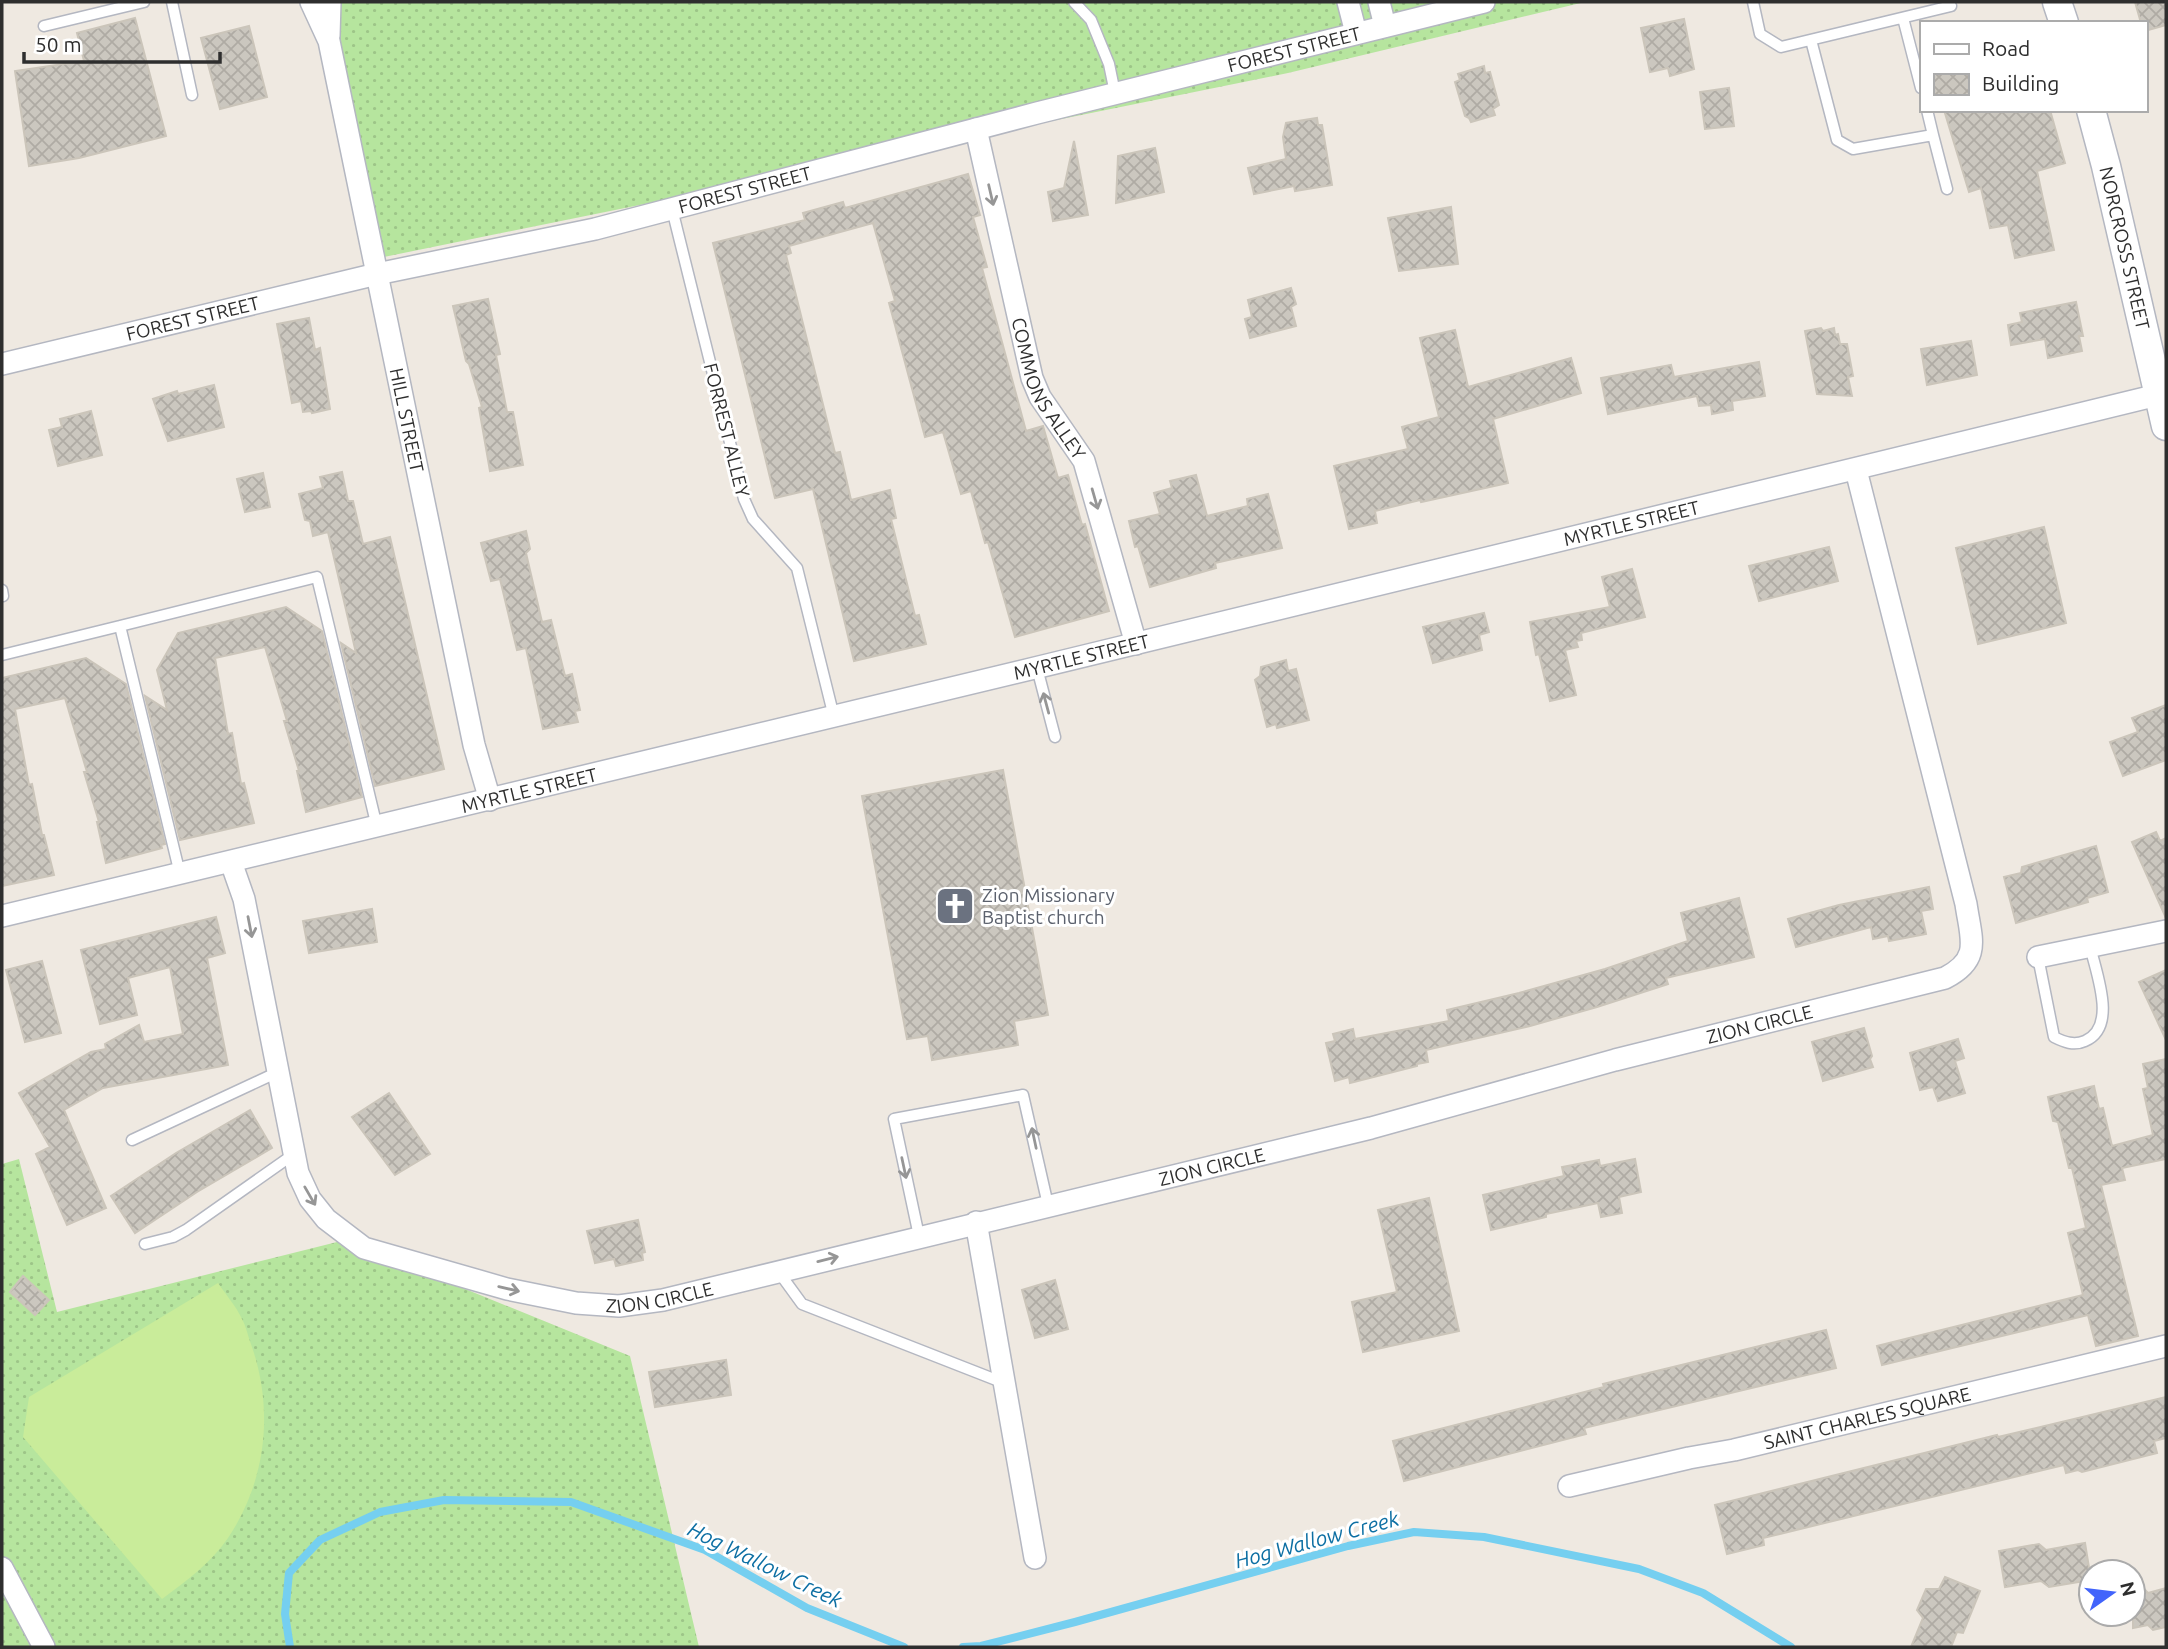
<svg xmlns="http://www.w3.org/2000/svg" width="2168" height="1649" font-family="Ubuntu,sans-serif">
<style>
.grass{fill:url(#grass-dots)}
.pitch{fill:#c9ec9a}
.lines{fill:none;stroke-linecap:round;stroke-linejoin:round}
.stream{stroke:#75cff0;stroke-width:8}
.building{fill:url(#building-cross-hatch);stroke:#cbc5ba;stroke-width:2}
.service-casing{stroke:#b4b7c1;stroke-width:13}
.minor-casing{stroke:#b4b7c1;stroke-width:24}
.tertiary-casing{stroke:#b4b7c1;stroke-width:31}
.service{stroke:#fff;stroke-width:10}
.minor{stroke:#fff;stroke-width:21}
.tertiary{stroke:#fff;stroke-width:28}
.oneway{stroke:#969696}
.labels{text-anchor:middle;stroke-width:6;stroke-linejoin:round;paint-order:stroke}
.street-label{font-size:19px;fill:#2e2e2e;stroke:#fff}
.worship-label{font-size:19px;fill:#5b616d;stroke:#fff;text-anchor:start}
.water-label{font-size:21px;font-style:italic;fill:#0d6fa3;stroke:#fff}
</style>
<defs>
<pattern id="grass-dots" width="8" height="8" patternUnits="userSpaceOnUse" patternTransform="scale(1.75)"><rect width="8" height="8" fill="#b6e59e"/><path d="M2 2h.1M6 6h.1" fill="none" stroke="#9dc588" stroke-width="1.8" stroke-linecap="round"/></pattern>
<pattern id="building-cross-hatch" width="8" height="8" patternUnits="userSpaceOnUse" patternTransform="scale(1.75)"><rect width="8" height="8" fill="#cbc7bf"/><path d="M0 0l8 8M0 8l8-8" fill="none" stroke="#afaba4"/></pattern>
</defs>
<rect width="100%" height="100%" fill="#efe9e1"/>
<!-- grass -->
<path class="grass" d="M320,2H1585L1288,73L374,259Z
M19,1159L57,1312L345,1240L630,1356L699,1647H2V1164Z"/>
<!-- pitch -->
<path class="pitch" d="M218,1283C226,1295 236,1306 242,1319C246,1326 248,1336 251,1344C274,1409 267,1480 228,1538C211,1563 186,1581 162,1599L23,1437L29,1397Z"/>
<g class="lines">
<!-- stream -->
<path class="stream" d="M290,1647L285,1614L289,1573L320,1540L380,1512L444,1500L571,1502L705,1550L807,1608L904,1647
M963,1647L981,1646L1075,1622L1348,1546L1414,1532L1484,1537L1639,1569L1703,1593L1791,1647"/>
</g>
<!-- building -->
<path class="building" d="M2135,2H2166V25L2145,31V23H2141Z
M135,18L166,136L79,158L29,166L15,71L84,61L77,33Z
M1684,19L1694,69L1670,76L1668,68L1650,72L1641,28Z
M249,26L267,97L220,109L201,38Z
M1484,66L1485,73L1490,72L1499,105L1493,109L1495,115L1471,122L1469,118L1465,116L1455,82L1460,80L1458,74Z
M1729,88L1734,126L1705,129L1700,92Z
M1944,110H2050L2065,163L2037,171L2054,250L2015,258L2008,225L1990,228L1981,188L1969,192Z
M1317,118L1318,125H1322L1332,185L1295,191L1294,186L1254,194L1248,168L1286,159L1283,137L1286,123Z
M1074,141L1088,215L1053,221L1048,192L1064,188Z
M1155,148L1164,192L1116,203L1118,156Z
M968,174L980,215L973,217L987,267L982,268L1026,431L1043,426L1058,478L1068,475L1082,525L1085,524L1109,611L1015,637L988,542L985,543L971,491L961,494L943,432L925,437L889,303L895,301L873,223L789,246L791,253L786,255L835,453L840,452L851,500L890,490L896,518L891,519L915,616L919,615L926,644L854,661L813,489L775,498L713,243L805,220L803,213L843,202L845,208Z
M1451,207L1458,264L1399,271L1388,218Z
M1291,288L1296,304L1291,307L1296,326L1250,338L1245,319L1252,317L1248,300Z
M488,299L500,354L496,355L507,412H513L523,465L490,471L479,408L482,407L469,364L466,361L453,306Z
M2076,302L2083,336H2079L2082,351L2048,358L2045,339L2011,345L2008,325L2022,322L2020,313Z
M309,318L315,350L320,348L330,409L312,413L311,411L303,412L301,401L292,403L277,324Z
M1821,328L1823,331L1834,328L1835,335L1838,334L1840,344H1847L1853,376L1848,377L1852,396L1817,394L1805,331Z
M1455,330L1468,387L1571,358L1581,393L1493,419L1508,483L1421,502L1420,500L1375,511L1377,523L1349,529L1334,466L1408,449L1402,427L1439,417L1420,338Z
M1971,341L1977,375L1927,385L1921,349Z
M1759,362L1765,396L1732,401L1733,410L1712,414L1711,405L1699,406L1697,396L1608,414L1601,378L1671,365L1674,377Z
M214,385L224,427L168,441L153,399L177,391L178,394Z
M91,411L102,455L58,466L49,430L62,427L60,419Z
M342,472L348,501H353L363,544L390,537L444,769L375,786L341,643L356,653L328,532L313,536L310,521L305,520L299,494L323,488L320,477Z
M263,473L270,507L245,512L237,479Z
M1196,475L1207,516L1248,506L1247,499L1268,494L1282,548L1215,563L1216,568L1150,587L1138,546L1135,547L1129,521L1160,514L1154,493L1172,488L1170,481Z
M2044,527L2066,623L1978,644L1956,548Z
M526,531L530,549L526,553L542,622L551,620L565,676L572,674L580,710L575,711L578,722L543,729L526,648L517,650L500,579L491,581L481,543Z
M1829,547L1838,581L1759,601L1749,566Z
M1632,569L1645,617L1581,633L1582,640L1576,641L1578,647L1565,650L1576,695L1550,701L1539,654L1536,655L1530,622L1610,607L1602,577Z
M286,607L322,631L362,797L306,812L297,771H299L284,721H287L265,647L215,658L228,734L232,733L241,784L244,783L254,823L180,840L145,696L167,710L157,670L178,633Z
M1484,613L1489,632L1479,635L1482,650L1433,663L1423,627Z
M86,658L126,684L165,844L161,845L162,848L106,863L97,822H99L84,772H87L65,698L15,709L29,785L32,784L42,835H44L54,875L2,886V678Z
M1286,660L1288,671L1296,669L1309,720L1277,728L1276,724L1267,727L1255,680L1260,676L1261,667Z
M2166,705V760L2123,776L2110,742L2138,732L2132,718Z
M1003,770L1048,1015L1014,1021L1018,1045L932,1060L928,1036L907,1039L862,796Z
M2156,832L2160,841L2166,838V918L2132,842Z
M2096,846L2108,892L2087,898L2088,902L2016,923L2004,877L2021,873L2022,867Z
M1929,887L1933,909L1921,911L1926,934L1889,941L1888,936L1873,939L1871,927L1796,947L1788,919L1839,905Z
M1739,898L1754,957L1666,978L1668,984L1597,1007L1530,1026L1426,1050L1428,1062L1417,1064V1066L1350,1083L1349,1077L1335,1081L1326,1043L1335,1041L1333,1034L1353,1029L1355,1039L1449,1021L1447,1010L1519,993L1605,969L1688,941L1681,913Z
M372,909L377,942L309,953L303,921Z
M216,917L225,953L207,958L228,1065L103,1088L64,1110L106,1208L67,1225L36,1154L50,1147L19,1093L91,1052L106,1049L105,1044L139,1025L144,1042L183,1034L170,967L128,978L137,1015L100,1024L81,950Z
M42,961L61,1033L25,1042L6,970Z
M2166,970V1040L2139,982Z
M1864,1028L1872,1056L1870,1059L1873,1067L1823,1081L1812,1042Z
M1958,1039L1964,1058L1955,1061L1965,1093L1938,1101L1933,1087L1920,1090L1910,1053Z
M2166,1059V1159L2122,1168L2125,1180L2101,1185L2138,1336L2096,1346L2088,1315L1882,1365L1877,1346L2083,1295L2068,1233L2086,1228L2072,1168H2069L2058,1122L2053,1121L2048,1097L2094,1086L2099,1109L2103,1108L2112,1146L2153,1135L2143,1089L2148,1088L2143,1064Z
M389,1093L430,1154L395,1175L352,1117Z
M250,1110L272,1148L197,1192L135,1233L111,1196L176,1153Z
M1635,1159L1641,1192L1619,1197L1622,1213L1601,1217L1598,1203L1546,1214V1217L1491,1230L1483,1195L1564,1176L1562,1167L1599,1160L1600,1166Z
M1429,1198L1459,1331L1363,1352L1352,1302L1397,1292L1378,1210Z
M638,1220L645,1252L642,1253L643,1260L616,1266L614,1259L595,1263L587,1231Z
M23,1276L49,1300L35,1315L10,1292Z
M1055,1280L1068,1329L1035,1338L1022,1290Z
M1826,1330L1836,1368L1584,1428L1586,1434L1404,1481L1393,1441L1604,1387L1603,1384Z
M726,1360L731,1395L655,1407L649,1372Z
M2166,1397V1438L2154,1441L2157,1453L2082,1472L2078,1470L2066,1473L2064,1465L2043,1470L1763,1538L1764,1545L1727,1554L1715,1505L1997,1435L1998,1437Z
M2085,1543L2091,1580L2049,1587L2041,1581L2005,1587L1999,1551L2039,1544L2046,1550Z
M1945,1577L1980,1591L1963,1633L1957,1632L1951,1647H1911L1923,1618L1917,1610L1926,1589H1939Z
M2133,1577L2148,1593L2166,1588V1627L2153,1630L2148,1625L2133,1628Z"/>
<g class="lines">
<!-- service casing -->
<g class="service-casing">
<path id="service" d="M172,2L192,95
M1074,2L1091,20L1109,64L1115,93
M1753,2L1760,34L1781,47L1951,6
M1903,18L1921,88
M44,26L144,2
M1811,40L1837,140L1853,149L1933,135L1927,110
M1933,135L1947,189
M672,209L744,499L753,519L797,568L834,717
M2,590L3,596
M2,655L120,626
M1037,668L1055,737
M180,874L120,626L317,577L377,827
M2038,957L2054,1037C2064,1042 2074,1046 2085,1041C2118,1027 2096,973 2090,946
M132,1140L278,1072
M919,1236L894,1119L1023,1095L1048,1205
M145,1244L173,1237L186,1230L294,1154
M778,1271L802,1304L1004,1383"/>
</g>
<!-- minor casing -->
<g class="minor-casing">
<g id="minor">
<path id="s1" d="M311,2L329,41L474,745L490,800"/>
<path d="M1348,2L1356,33"/>
<path d="M1379,2L1385,26"/>
<path d="M329,36L330,2"/>
<path id="s2" d="M976,129L1032,378L1040,397L1084,461L1136,644"/>
<path id="s3" d="M2,364L377,274L595,229L1037,113L1484,2"/>
<path id="s4" d="M231,862L244,899L298,1173L310,1199L326,1219L364,1248L507,1289L576,1303L619,1306L663,1300L1371,1128L1615,1060L1945,978C1982,959 1971,939 1966,904L1856,470"/>
<path id="s5" d="M2,916C724,745 1445,568 2166,393"/>
<path d="M2038,957L2166,931"/>
<path d="M976,1222L1035,1558"/>
<path id="s6" d="M1569,1486L1689,1458L1734,1450L2166,1346"/>
<path d="M2,1568L44,1647"/>
</g>
</g>
<!-- tertiary casing -->
<g class="tertiary-casing">
<g id="tertiary">
<path d="M2057,2L2064,23"/>
<path id="s7" d="M2091,110L2106,166L2166,426"/>
</g>
</g>
<!-- service -->
<use href="#service" class="service"/>
<!-- minor -->
<use href="#minor" class="minor"/>
<!-- tertiary -->
<use href="#tertiary" class="tertiary"/>
</g>
<!-- one-way arrows -->
<defs><path id="oneway-shaft" d="M-6 0H5M1.5-3L5.5 0L1.5 3" fill="none" stroke-width="1.6" stroke-linecap="round" stroke-linejoin="round" transform="scale(1.75)"/></defs>
<g class="oneway">
<use href="#oneway-shaft" transform="translate(991 195) rotate(77)"/>
<use href="#oneway-shaft" transform="translate(1095 499) rotate(74)"/>
<use href="#oneway-shaft" transform="translate(1046 703) rotate(-105)"/>
<use href="#oneway-shaft" transform="translate(250 927) rotate(79)"/>
<use href="#oneway-shaft" transform="translate(1034 1138) rotate(-102)"/>
<use href="#oneway-shaft" transform="translate(904 1168) rotate(78)"/>
<use href="#oneway-shaft" transform="translate(310 1196) rotate(60)"/>
<use href="#oneway-shaft" transform="translate(828 1259) rotate(-14)"/>
<use href="#oneway-shaft" transform="translate(509 1289) rotate(13)"/>
</g>
<!-- icons -->
<defs>
<g id="church-square" transform="scale(2.0125)"><rect x="-9" y="-9" width="18" height="18" rx="4" fill="#6b7280" stroke="#fff"/><path d="M-1.2-6h2.4v3.5h3.3v2.4h-3.3V6h-2.4V-.1h-3.3v-2.4h3.3Z" fill="#fff"/></g>
</defs>
<g fill-rule="evenodd">
<use href="#church-square" x="955" y="906"/>
</g>
<g class="labels">
<!-- street labels -->
<g class="street-label">
<text dy="7" stroke="none"><textPath href="#s3" startOffset="1330">FOREST STREET</textPath></text>
<text dy="7" stroke="none"><textPath href="#s3" startOffset="763">FOREST STREET</textPath></text>
<text dy="7" stroke="none"><textPath href="#s7" startOffset="142">NORCROSS STREET</textPath></text>
<text dy="7" stroke="none"><textPath href="#s3" startOffset="196">FOREST STREET</textPath></text>
<text dy="7" stroke="none"><textPath href="#s2" startOffset="271">COMMONS ALLEY</textPath></text>
<text dy="7" stroke="none"><textPath href="#s1" startOffset="430">HILL STREET</textPath></text>
<text transform="translate(727 430) rotate(76)" y="7">FORREST ALLEY</text>
<text dy="7" stroke="none"><textPath href="#s5" startOffset="1676">MYRTLE STREET</textPath></text>
<text dy="7" stroke="none"><textPath href="#s5" startOffset="1110">MYRTLE STREET</textPath></text>
<text dy="7" stroke="none"><textPath href="#s5" startOffset="542">MYRTLE STREET</textPath></text>
<text dy="7" stroke="none"><textPath href="#s4" startOffset="1858">ZION CIRCLE</textPath></text>
<text dy="7" stroke="none"><textPath href="#s4" startOffset="1292">ZION CIRCLE</textPath></text>
<text dy="7" stroke="none"><textPath href="#s4" startOffset="724">ZION CIRCLE</textPath></text>
<text dy="7" stroke="none"><textPath href="#s6" startOffset="306">SAINT CHARLES SQUARE</textPath></text>
</g>
<!-- worship labels -->
<g class="worship-label">
<text x="982" y="902">Zion Missionary<tspan x="982" dy="22">Baptist church</tspan></text>
</g>
<!-- water labels -->
<g class="water-label">
<text transform="translate(1317 1540) rotate(-15)" y="7">Hog Wallow Creek</text>
<text transform="translate(765 1565) rotate(26)" y="7">Hog Wallow Creek</text>
</g>
</g>
<!-- border -->
<rect width="2168" height="1649" fill="none" stroke="#2e2e2e" stroke-width="7"/>
<!-- legend -->
<rect x="1920" y="21" width="228" height="91" fill="#ffffff" stroke="#ababab" stroke-width="2"/>
<rect x="1934" y="44" width="35" height="10" fill="#ffffff" stroke="#ababab" stroke-width="2"/>
<text x="1982" y="56" font-size="21" fill="#2e2e2e">Road</text>
<rect x="1934" y="74" width="35" height="21" fill="url(#building-cross-hatch)" stroke="#ababab" stroke-width="2"/>
<text x="1982" y="91" font-size="21" fill="#2e2e2e">Building</text>
<!-- north arrow -->
<g transform="translate(2112 1593) rotate(76)"><circle r="33" fill="#ffffff" stroke="#ababab" stroke-width="2"/>
<path d="M0-5L12 26L0 18L-12 26Z" fill="#4264fb"/>
<text y="-10" font-size="19" font-weight="bold" text-anchor="middle" fill="#2e2e2e">N</text>
</g>
<!-- scale -->
<path d="M24 52v10h196v-10" fill="none" stroke="#2e2e2e" stroke-width="3.5"/>
<text x="35" y="52" font-size="21" fill="#2e2e2e" stroke="#ffffff" stroke-width="5" paint-order="stroke">50 m</text>
</svg>
